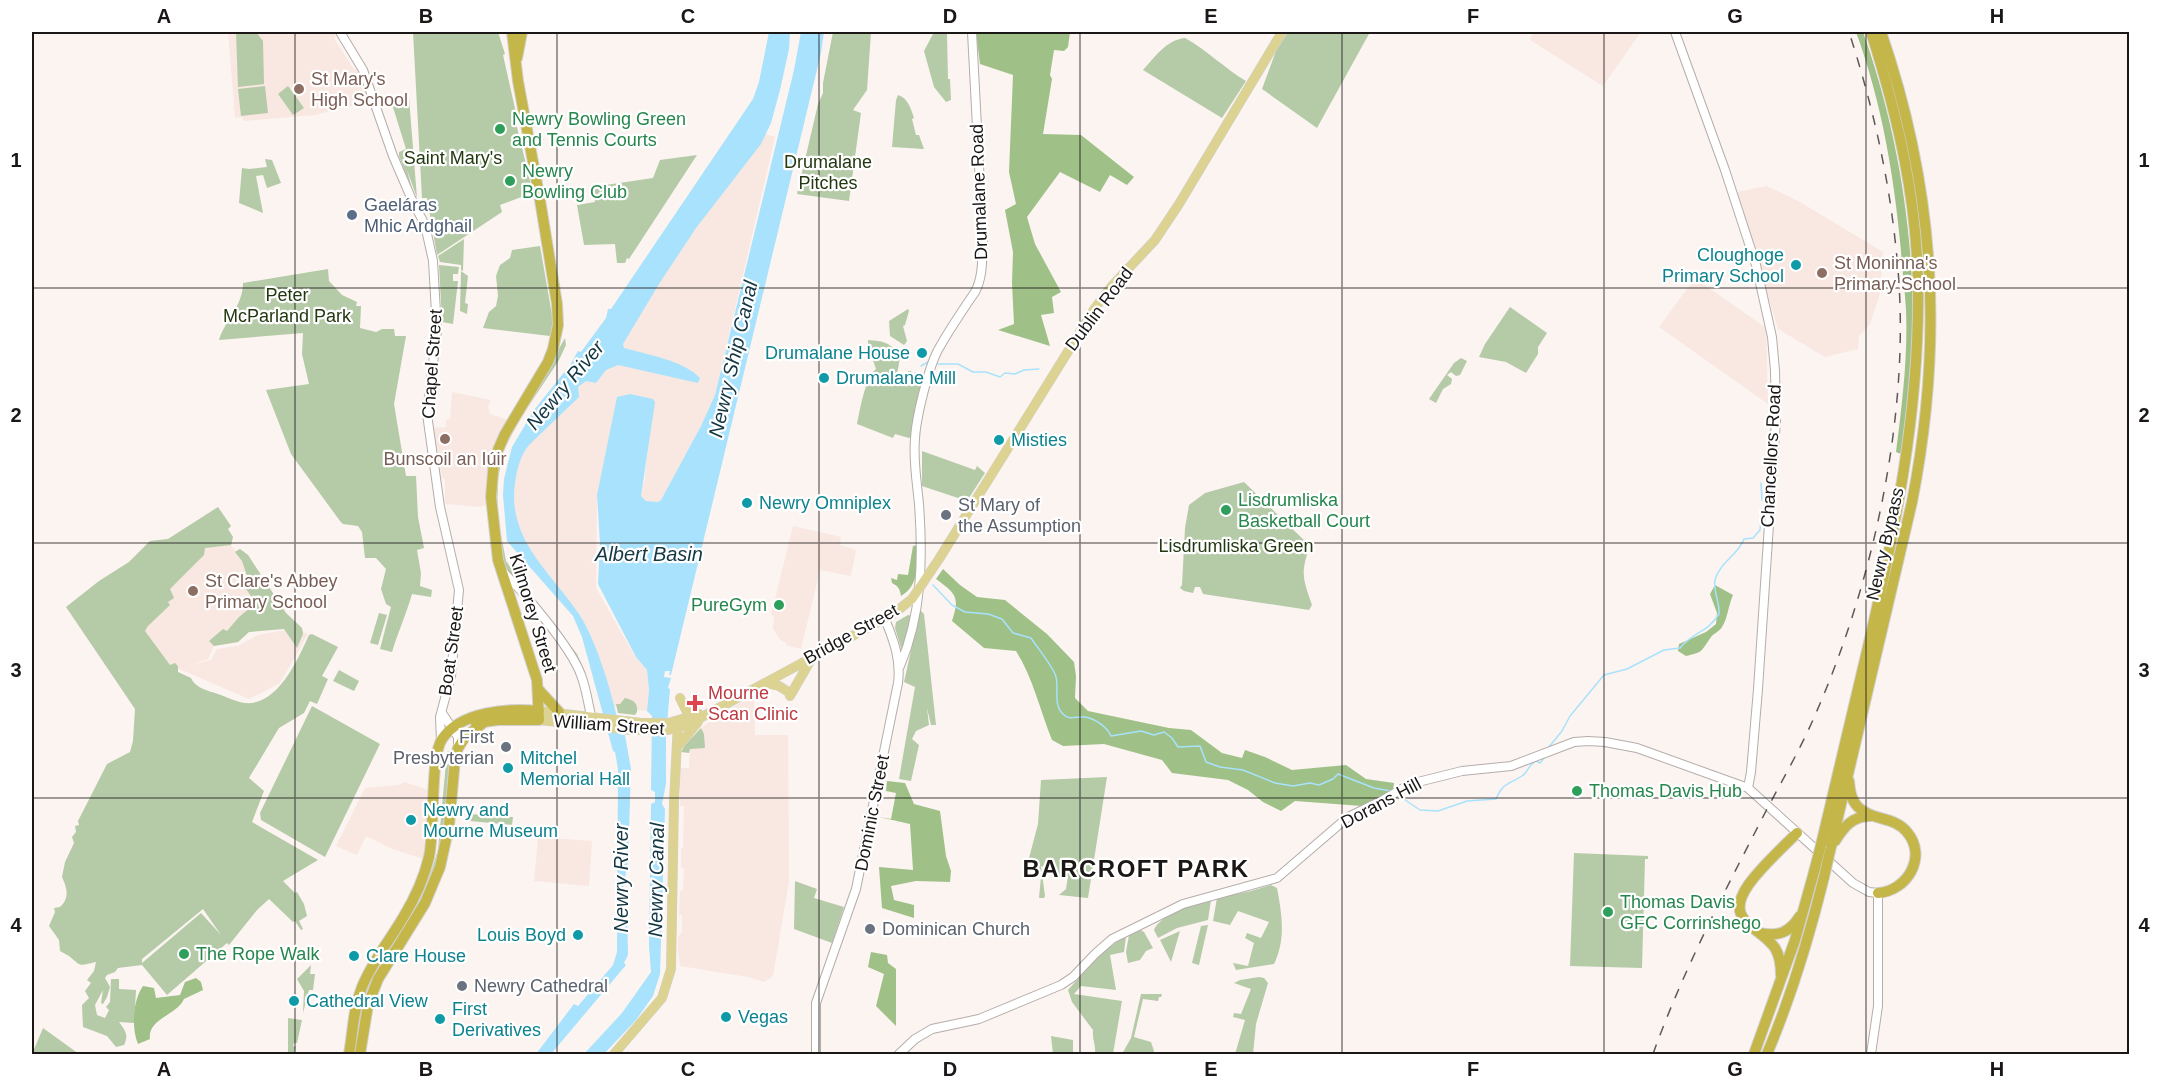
<svg xmlns="http://www.w3.org/2000/svg" width="2161" height="1086" font-family="Arial,sans-serif">
<style>
.built{fill:#f8e8e1}
.green{fill:#b5caa7;fill-rule:evenodd}
.forest{fill:#9fc087}
.water{fill:#a8e2fc}
.lines{fill:none;stroke-linecap:round;stroke-linejoin:round}
.stream{stroke:#a8e2fc;stroke-width:1.5}
.secondary-casing{stroke:#b5adaa;stroke-width:10}
.primary-casing{stroke:#d1d1d0;stroke-width:10}
.highway-casing{stroke:#d1d1d0;stroke-width:12}
.secondary{stroke:#fff;stroke-width:8}
.primary{stroke:#dcd392;stroke-width:9}
.highway{stroke:#c4b649;stroke-width:10}
.rail{stroke:#5e5958;stroke-width:1.5;stroke-dasharray:10 10;stroke-linecap:butt}
.highway-bridge-casing{stroke:#d1d1d0;stroke-width:12;stroke-linecap:butt}
.highway-bridge{stroke:#c4b649;stroke-width:10}
.grid{fill:none;stroke:#1a1716;stroke-width:1.5;stroke-opacity:0.55}
.education-dot{fill:#8d6e63;stroke:#fff;stroke-width:2}
.leisure-dot{fill:#2e9e5b;stroke:#fff;stroke-width:2}
.service-dot{fill:#5c6f8a;stroke:#fff;stroke-width:2}
.culture-dot{fill:#0f9aa8;stroke:#fff;stroke-width:2}
.worship-dot{fill:#6b7280;stroke:#fff;stroke-width:2}
.health-dot{fill:#e0444e;stroke:#fff;stroke-width:2}
.labels{text-anchor:middle;stroke-width:4.5;stroke-linejoin:round;paint-order:stroke}
.education-label{font-size:18px;fill:#785e54;stroke:#fff;text-anchor:start}
.leisure-label{font-size:18px;fill:#27864d;stroke:#fff;text-anchor:start}
.park-label{font-size:18px;fill:#233810;stroke:#fff}
.street-label{font-size:18px;fill:#1a1716;stroke:#fff}
.service-label{font-size:18px;fill:#4e5e75;stroke:#fff;text-anchor:start}
.culture-label{font-size:18px;fill:#0d838f;stroke:#fff;text-anchor:start}
.worship-label{font-size:18px;fill:#5b616d;stroke:#fff;text-anchor:start}
.health-label{font-size:18px;fill:#be3a42;stroke:#fff;text-anchor:start}
.water-label{font-size:20px;font-style:italic;fill:#143744;stroke:#fff}
.district-label{font-size:24px;font-weight:bold;letter-spacing:1.5px;fill:#1a1716;stroke:#fff}
.neatline{fill:none;stroke:#1a1716;stroke-width:2}
.grid-label{font-size:20px;text-anchor:middle;font-weight:bold;fill:#1a1716}
</style>
<rect width="100%" height="100%" fill="#fcf4f1"/>
<!-- built -->
<path class="built" d="M228,32H335V40L353,68L361,72L369,102L315,115L244,121L242,117L235,118Z
M1533,32H1641L1603,86L1530,40Z
M763,133L775,137L715,395L701,426L661,500L658,502L646,501L641,496L645,477L651,421L630,394L618,397L597,495L596,588L636,658L647,670L649,690L647,711L614,707L587,628L579,614L524,546L509,497L518,453Z
M1767,186L1800,202L1883,252L1880,294L1870,324L1859,336L1858,349L1825,357L1778,329L1737,192Z
M1695,278L1766,328L1768,404L1659,327Z
M452,392L491,400L488,407L490,414L508,420L488,468L486,505L480,507L446,504L445,502V479L442,478L433,428L446,427V420L450,419Z
M218,507L231,526L228,529L233,537L231,545L235,551L240,549L248,555L286,613L296,624L249,632L238,642L214,646L208,659L191,665L211,660L217,649L238,646L258,635L296,628L308,634L280,683L249,699L170,665L104,578L129,562L150,541L168,539Z
M793,526L841,537L840,545L856,550L851,576L820,570L801,649L786,645V643L780,640L773,628L774,616L771,615Z
M754,696L755,735H788L789,881L773,976L764,982L748,977L680,966L678,951V937L682,932V915L679,914L680,891L683,890L684,869L681,868V849L683,848L684,806H680V768H689L690,749L705,739L701,728L728,709Z
M404,782L429,790L424,859L392,849L366,836L357,855L336,846L365,788L399,785Z
M538,837L592,841L589,886L534,881Z"/>
<!-- green -->
<path class="green" d="M236,32H256L263,41L264,84L238,87Z
M413,32H498L505,54L503,55L516,113V123L532,189V193L500,205L502,212L437,255L427,198H422Z
M833,32H871L867,90L853,110L861,113L849,201L797,194L818,104L823,93V83Z
M1288,32H1370L1317,128L1262,89L1276,51Z
M947,33L948,79H950L951,100L946,102L934,87L924,51L933,34Z
M1185,38C1207,50 1224,68 1246,81L1222,118L1143,70C1155,57 1166,40 1185,38Z
M265,86L268,113L241,116L238,89Z
M288,86L304,108L293,115L278,94Z
M898,95C908,98 911,109 914,118L912,119L916,135H919L924,149L892,147L896,100Z
M409,98L417,198L407,170L413,192L399,156V152L406,149L392,104Z
M697,155L629,259L627,258L625,263H617L615,244L584,245L577,205L595,202L592,187L653,178L660,160Z
M265,159L272,160L281,183L267,188L263,175L256,176L263,213L239,203L242,168L249,169L267,167Z
M464,239L463,271L461,270V265L440,262L438,256Z
M540,246L553,321L550,336L483,328L489,312L496,306L498,296L496,276L500,265L510,258L512,250Z
M439,265L459,267L458,274H453V281H458L453,324L442,322Z
M328,269L329,281L342,295L357,302L356,306H361L360,328L376,332L382,329H394L395,336H406L394,404L406,476H416L418,517L424,548L417,550L421,573L420,586L432,590L431,597L412,594C406,615 398,632 392,652L380,649L391,607L386,604L381,589L386,569L376,558H365L362,532L358,526L343,524L340,521L291,454L266,390L309,384L302,354L303,333L219,340C225,320 243,306 243,283Z
M461,271L468,276L465,303L468,304L467,314L460,311Z
M1510,307L1547,333L1538,347V354L1526,373L1506,362L1479,357L1485,344Z
M908,309L909,311L905,325L903,326L907,341L904,345L890,336L889,321Z
M565,338L566,345L559,360L518,422L503,452L498,479L497,514L506,561L532,598L577,654L585,672L590,690L584,672L508,571L503,563L498,533L495,478L501,450Z
M868,340C884,341 893,343 900,358L897,374L900,380L907,376L908,371H911L924,386L912,435L909,438L895,434L893,438L857,424C860,410 865,378 876,369L868,346Z
M1461,358L1467,361L1460,375L1456,376L1451,372L1447,375L1452,379L1451,384L1443,389L1436,403L1429,399L1454,363Z
M922,451L975,470L977,466L985,473L967,501L922,486Z
M1244,482L1310,546C1300,573 1303,579 1312,605L1309,610L1203,594L1200,587H1195L1193,593L1184,591L1180,588L1182,585L1185,528L1189,505L1205,493Z
M218,507L231,526L228,529L233,537L231,545L205,548L204,555L170,589L174,598L168,602L170,605L148,626L145,631L170,665L175,663L178,666V672L191,678C195,688 209,691 218,694C227,697 236,702 245,703C278,706 298,659 309,635L312,634L338,647L322,676L328,679L317,704L310,701L304,713L279,728L249,778L264,791L252,822L318,860L283,881L295,893L297,892L304,904L307,916L299,921L303,929L301,930L295,921L293,922L269,899L257,910L229,945L227,943L167,995L142,965L118,968L115,972L107,975L105,978L110,987L107,997L103,1004L101,1003L103,990L95,1005L97,1015L105,1018L109,1010L106,1007L110,1002L111,979H119V989L136,990L134,1023L119,1022C125,1030 129,1035 124,1045L116,1047L107,1036L83,1027L82,1005L89,998L85,991L91,983L87,980L94,971L96,962C78,966 82,967 69,956C66,954 63,953 60,951L59,940L49,926L55,912L54,908L60,907C70,898 67,888 62,877L65,862L74,843L72,837L76,832L75,826L79,825L78,821L107,764L130,752L133,741L135,709L66,607L99,581L129,562L150,541L168,539ZM203,909L221,935L201,913L142,963V959Z
M240,549L248,555L286,613L302,628L303,634L297,648L284,629L249,632L238,642L214,646L209,641L223,629L227,631L239,617L250,608L251,596L246,589L250,585L242,561L235,552Z
M920,610L924,614L936,725H931L927,708L929,725L916,731L912,739L919,745L911,781L899,779L915,687L904,682Z
M379,613L387,615L378,645L370,643Z
M908,615L912,616L902,651L895,628L896,622Z
M339,670L359,681L354,691L333,681Z
M625,698C633,700 638,702 637,712L635,715L618,713L616,704H620Z
M312,706L380,744L325,857L261,820L260,813Z
M701,728L704,734L705,748L690,749L689,753L681,752L685,745Z
M450,750L454,754L442,851L423,898L438,850L447,752Z
M1107,777L1088,898L1059,895L1066,889L1068,876L1045,873L1044,867L1041,866L1045,896L1044,898H1039L1041,877L1031,867L1029,858L1038,824L1041,780Z
M470,814L513,817L512,825L470,821Z
M1574,853L1648,856V859H1645L1642,968L1570,966Z
M795,881L817,889L814,898L844,907L832,943L794,929Z
M1271,885L1277,888C1282,914 1286,940 1274,964L1236,970L1233,963L1248,966L1254,943L1245,938L1247,933L1261,938L1269,922L1238,911L1230,925L1213,921L1217,898L1251,891Z
M1211,900L1208,920L1177,928L1158,938L1154,930C1160,914 1196,904 1211,900Z
M1208,925L1199,965L1192,963L1201,926Z
M1141,930L1144,932L1153,948L1146,951L1140,960L1128,963L1126,952L1129,935Z
M1180,931L1171,962L1160,940Z
M1126,936L1124,952L1110,955L1116,990L1081,986L1074,994L1122,1001L1113,1054H1095C1096,1045 1092,1039 1093,1030L1072,1002L1068,990L1102,952Z
M311,965L310,974H315L313,990H309L303,1013L304,991L297,979Z
M1259,977L1264,978L1268,983L1256,1024L1253,1054H1235L1245,1020L1233,1017L1234,1013L1241,1014L1251,989L1234,983L1240,980Z
M1141,994H1162L1161,997H1159L1158,1001L1143,999L1134,1037L1151,1042L1154,1051L1153,1054H1122L1131,1038Z
M288,1018L302,1020L297,1043H294L293,1046L296,1047L294,1054H288Z
M43,1028L79,1054H32Z
M1051,1036L1073,1040V1054H1053Z"/>
<!-- forest -->
<path class="forest" d="M976,32H1070L1068,47L1064,51L1054,50L1050,75L1052,79L1043,134L1081,135L1134,177L1127,185L1110,175L1100,192L1060,172L1027,217L1035,244L1061,292L1052,297L1054,313L1041,315L1050,346L998,330L1014,324L1012,283L1013,252L1005,210L1016,204L1009,172L1013,75L980,64Z
M1856,32H1863C1901,139 1919,259 1911,373C1909,400 1904,427 1901,454L1896,452C1902,405 1908,357 1906,310C1905,290 1902,270 1901,251C1894,176 1882,103 1856,32Z
M918,545C917,564 920,585 901,596C900,589 898,586 892,583L891,578L897,580L898,574L908,575L913,546Z
M943,569L960,585L977,597L1005,600L1047,634L1074,662L1076,676L1075,698L1088,711L1169,728L1191,730L1222,753L1242,758L1245,750L1265,757L1292,770L1346,765L1366,779L1394,783L1393,790L1362,806L1295,801L1281,811L1263,802L1248,790L1228,780L1172,773L1162,760L1104,744L1063,746L1052,740C1040,710 1033,678 1016,651L984,648L952,621C960,596 956,594 936,579Z
M1715,585L1733,595C1728,606 1728,618 1722,627C1719,632 1714,633 1711,637C1701,651 1704,652 1686,656L1678,651L1679,644L1706,632L1716,624L1717,613L1710,594Z
M887,781L905,783L914,804L940,811L946,856L951,871L950,882L916,881L891,886L894,900L914,905V918L882,908L879,867L913,870L910,824L879,817L891,819L896,793L886,791Z
M871,952L887,955L888,963L896,969V1026L876,1006L884,974L868,967Z
M196,978L201,982L203,990L184,999C177,1015 147,1019 150,1039L138,1044C131,1027 133,1000 143,986L154,988L156,998L180,995L185,982Z"/>
<!-- water -->
<path class="water" d="M769,32H790L789,49L780,90L771,123L761,144L696,228L659,284L623,344L624,348C648,355 683,360 700,378L698,383L618,365L606,370L596,383L586,381L578,387L579,397L529,445C520,456 517,469 515,483C507,540 551,572 579,614C598,643 614,700 621,735H625L631,769L628,861L623,890L627,909L628,955L624,963L626,965L551,1054H536L574,1004L578,1006L613,965L617,952L618,769L615,752L613,751L582,637L573,616L507,541L503,495L504,479L512,447L534,410L570,365L578,351L581,352L606,318L608,309H611L753,99L759,82Z
M801,32H824L821,53L671,675H669L670,671H665L664,677L671,678L668,688L670,689L666,736V784L662,804L665,809L660,974L653,996L636,1020L604,1054H584L622,1013L651,972L649,946L651,804L655,802V792L651,790L652,716L647,711L649,690L647,670L636,657L598,584L600,543L597,495L617,397L630,394L653,399L655,402L641,496L646,501L658,502L661,500L701,426L715,395L794,70Z"/>
<g class="lines">
<!-- stream -->
<path class="stream" d="M938,364H958L973,372H986L1000,377L1005,373L1015,374L1024,370L1039,369
M921,366L928,362
M899,383L907,380L915,373
M1761,483L1762,500
M933,585L952,605L965,612L988,614L1002,619L1013,633L1031,638C1037,647 1054,668 1056,677C1059,688 1053,705 1063,714C1069,721 1077,716 1085,717C1096,719 1107,727 1111,736L1141,731L1154,735L1164,732L1172,738L1178,747L1200,746L1206,762L1220,767L1243,770L1275,783L1293,786L1310,783L1319,785L1333,779L1338,774L1374,788L1391,791
M1549,747L1562,731L1570,716L1604,675L1627,669L1664,650L1680,648C1694,631 1706,634 1719,614C1720,602 1713,592 1715,580C1719,563 1739,554 1744,539L1753,538L1760,530L1762,509
M1398,795L1420,810L1438,811L1467,801L1496,799C1503,782 1510,784 1522,776C1529,771 1528,765 1536,761L1540,763L1545,757"/>
<!-- secondary casing -->
<g class="secondary-casing">
<path id="secondary" d="M340,32L363,70L393,156L412,200L425,225L433,261L437,330L427,414L440,507L459,590L451,676L440,717L441,741
M1675,32L1725,170L1756,265L1772,337L1775,371L1776,420L1758,689L1751,772L1748,788
M501,570C523,591 571,647 581,675C586,688 588,702 591,716
M900,666C922,614 923,559 919,504C917,483 913,460 915,439C916,418 928,369 938,350C949,330 962,311 975,292C983,277 982,260 983,242L972,32
M442,713L458,737V748
M816,1054V1003L856,889L898,683C901,660 894,641 885,619
M899,1054L915,1039L932,1029L979,1019L1061,985L1073,977L1095,954L1112,939L1183,904L1277,878L1348,817L1383,800L1410,784L1462,771L1511,766L1574,742L1588,741L1605,742L1637,748L1748,788L1853,883L1869,892L1878,893V1006L1871,1054"/>
</g>
<!-- primary casing -->
<g class="primary-casing">
<path id="primary" d="M766,683L779,686L790,693
M790,696L813,656
M680,698L687,712L692,716
M539,711L642,723H668L699,714
M539,720L631,730H668L687,725L893,614L912,599L939,559L1095,308L1112,286L1155,240L1179,204L1282,32
M678,746L698,722
M614,1054L662,998L671,969L674,801L678,722"/>
</g>
<!-- highway casing -->
<g class="highway-casing">
<path id="highway" d="M512,32L518,81L540,200L557,304L558,325L553,349L548,362L505,434L498,450L494,460L491,497L498,560L537,680L539,720
M517,58L522,32
M539,690L559,712
M476,723L498,720H539
M1849,781C1850,791 1851,800 1858,807C1872,821 1894,816 1907,832C1928,857 1907,891 1878,893
M1835,841C1844,827 1852,816 1871,816
M1821,845C1837,779 1852,713 1868,647C1895,531 1919,413 1918,293C1918,203 1898,117 1871,32
M1830,851L1912,502C1944,339 1935,189 1881,32
M1760,933C1779,937 1790,932 1800,916
M1781,975C1781,966 1780,956 1775,948C1760,926 1722,922 1749,884C1762,866 1781,849 1797,833
M349,1054C353,1032 353,1009 362,987C372,962 390,940 404,916C415,898 424,878 429,857C435,830 430,757 442,739C461,711 509,708 539,711
M360,1054L368,1005L378,979L425,903L440,867L449,826L455,759L458,748L465,737L483,723
M1754,1054L1795,940L1814,872
M1767,1054C1791,997 1809,938 1824,877"/>
</g>
<!-- secondary -->
<use href="#secondary" class="secondary"/>
<!-- primary -->
<use href="#primary" class="primary"/>
<!-- highway -->
<use href="#highway" class="highway"/>
<!-- rail -->
<path class="rail" d="M1653,1054C1683,970 1726,889 1767,809C1784,777 1802,746 1816,713C1875,578 1912,406 1897,259C1890,181 1873,106 1849,32"/>
<!-- highway-bridge casing -->
<g class="highway-bridge-casing">
<path id="highway-bridge" d="M1814,872L1821,845
M1824,877L1830,851"/>
</g>
<!-- highway-bridge -->
<use href="#highway-bridge" class="highway-bridge"/>
</g>
<!-- grid -->
<path class="grid" d="M295,32V1054M557,32V1054M819,32V1054M1080,32V1054M1342,32V1054M1604,32V1054M1866,32V1054M32,288H2130M32,543H2130M32,798H2130"/>
<!-- markers -->
<g class="education-dot">
<circle cx="299" cy="89" r="6"/>
<circle cx="1822" cy="273" r="6"/>
<circle cx="445" cy="439" r="6"/>
<circle cx="193" cy="591" r="6"/>
</g>
<g class="leisure-dot">
<circle cx="500" cy="129" r="6"/>
<circle cx="510" cy="181" r="6"/>
<circle cx="1226" cy="510" r="6"/>
<circle cx="779" cy="605" r="6"/>
<circle cx="1577" cy="791" r="6"/>
<circle cx="1608" cy="912" r="6"/>
<circle cx="184" cy="954" r="6"/>
</g>
<circle class="service-dot" cx="352" cy="215" r="6"/>
<g class="culture-dot">
<circle cx="1796" cy="265" r="6"/>
<circle cx="922" cy="353" r="6"/>
<circle cx="824" cy="378" r="6"/>
<circle cx="999" cy="440" r="6"/>
<circle cx="747" cy="503" r="6"/>
<circle cx="508" cy="768" r="6"/>
<circle cx="411" cy="820" r="6"/>
<circle cx="578" cy="935" r="6"/>
<circle cx="354" cy="956" r="6"/>
<circle cx="294" cy="1001" r="6"/>
<circle cx="726" cy="1017" r="6"/>
<circle cx="440" cy="1019" r="6"/>
</g>
<g class="worship-dot">
<circle cx="946" cy="515" r="6"/>
<circle cx="506" cy="747" r="6"/>
<circle cx="870" cy="929" r="6"/>
<circle cx="462" cy="986" r="6"/>
</g>
<path class="health-dot" d="M692 694h6v6h6v6h-6v6h-6v-6h-6v-6h6z"/>
<g class="labels">
<!-- education labels -->
<g class="education-label">
<text x="311" y="85">St Mary's<tspan x="311" dy="21">High School</tspan></text>
<text x="1834" y="269">St Moninna's<tspan x="1834" dy="21">Primary School</tspan></text>
<text x="445" y="465" text-anchor="middle">Bunscoil an Iúir</text>
<text x="205" y="587">St Clare's Abbey<tspan x="205" dy="21">Primary School</tspan></text>
</g>
<!-- leisure labels -->
<g class="leisure-label">
<text x="512" y="125">Newry Bowling Green<tspan x="512" dy="21">and Tennis Courts</tspan></text>
<text x="522" y="177">Newry<tspan x="522" dy="21">Bowling Club</tspan></text>
<text x="1238" y="506">Lisdrumliska<tspan x="1238" dy="21">Basketball Court</tspan></text>
<text x="767" y="611" text-anchor="end">PureGym</text>
<text x="1589" y="797">Thomas Davis Hub</text>
<text x="1620" y="908">Thomas Davis<tspan x="1620" dy="21">GFC Corrinshego</tspan></text>
<text x="196" y="960">The Rope Walk</text>
</g>
<!-- park labels -->
<g class="park-label">
<text x="453" y="164">Saint Mary's</text>
<text x="828" y="168">Drumalane<tspan x="828" dy="21">Pitches</tspan></text>
<text x="287" y="301">Peter<tspan x="287" dy="21">McParland Park</tspan></text>
<text x="1236" y="552">Lisdrumliska Green</text>
</g>
<!-- street labels -->
<g class="street-label">
<text transform="translate(979 192) rotate(-92)" y="6">Drumalane Road</text>
<text transform="translate(1099 309) rotate(-53)" y="6">Dublin Road</text>
<text transform="translate(432 364) rotate(-86)" y="6">Chapel Street</text>
<text transform="translate(1771 456) rotate(-87)" y="6">Chancellors Road</text>
<text transform="translate(1885 544) rotate(-77)" y="6">Newry Bypass</text>
<text transform="translate(533 613) rotate(73)" y="6">Kilmorey Street</text>
<text transform="translate(851 634) rotate(-29)" y="6">Bridge Street</text>
<text transform="translate(451 651) rotate(-82)" y="6">Boat Street</text>
<text transform="translate(609 725) rotate(4)" y="6">William Street</text>
<text transform="translate(1381 803) rotate(-28)" y="6">Dorans Hill</text>
<text transform="translate(872 813) rotate(-79)" y="6">Dominic Street</text>
</g>
<!-- service labels -->
<g class="service-label">
<text x="364" y="211">Gaeláras<tspan x="364" dy="21">Mhic Ardghail</tspan></text>
</g>
<!-- culture labels -->
<g class="culture-label">
<text x="1784" y="261" text-anchor="end">Cloughoge<tspan x="1784" dy="21">Primary School</tspan></text>
<text x="910" y="359" text-anchor="end">Drumalane House</text>
<text x="836" y="384">Drumalane Mill</text>
<text x="1011" y="446">Misties</text>
<text x="759" y="509">Newry Omniplex</text>
<text x="520" y="764">Mitchel<tspan x="520" dy="21">Memorial Hall</tspan></text>
<text x="423" y="816">Newry and<tspan x="423" dy="21">Mourne Museum</tspan></text>
<text x="566" y="941" text-anchor="end">Louis Boyd</text>
<text x="366" y="962">Clare House</text>
<text x="306" y="1007">Cathedral View</text>
<text x="452" y="1015">First<tspan x="452" dy="21">Derivatives</tspan></text>
<text x="738" y="1023">Vegas</text>
</g>
<!-- worship labels -->
<g class="worship-label">
<text x="958" y="511">St Mary of<tspan x="958" dy="21">the Assumption</tspan></text>
<text x="494" y="743" text-anchor="end">First<tspan x="494" dy="21">Presbyterian</tspan></text>
<text x="882" y="935">Dominican Church</text>
<text x="474" y="992">Newry Cathedral</text>
</g>
<!-- health labels -->
<g class="health-label">
<text x="708" y="699">Mourne<tspan x="708" dy="21">Scan Clinic</tspan></text>
</g>
<!-- water labels -->
<g class="water-label">
<text transform="translate(733 359) rotate(-77)" y="7">Newry Ship Canal</text>
<text transform="translate(565 385) rotate(-50)" y="7">Newry River</text>
<text x="649" y="561">Albert Basin</text>
<text transform="translate(621 878) rotate(-90)" y="7">Newry River</text>
<text transform="translate(656 880) rotate(-89)" y="7">Newry Canal</text>
</g>
<!-- district labels -->
<g class="district-label">
<text x="1136" y="877">BARCROFT PARK</text>
</g>
</g>
<!-- border -->
<rect width="2161" height="1086" fill="none" stroke="#ffffff" stroke-width="66"/>
<rect x="33" y="33" width="2095" height="1020" class="neatline"/>
<g class="grid-label">
<text x="164" y="23">A</text>
<text x="426" y="23">B</text>
<text x="688" y="23">C</text>
<text x="950" y="23">D</text>
<text x="1211" y="23">E</text>
<text x="1473" y="23">F</text>
<text x="1735" y="23">G</text>
<text x="1997" y="23">H</text>
<text x="16" y="167">1</text>
<text x="2144" y="167">1</text>
<text x="16" y="422">2</text>
<text x="2144" y="422">2</text>
<text x="16" y="677">3</text>
<text x="2144" y="677">3</text>
<text x="16" y="932">4</text>
<text x="2144" y="932">4</text>
<text x="164" y="1076">A</text>
<text x="426" y="1076">B</text>
<text x="688" y="1076">C</text>
<text x="950" y="1076">D</text>
<text x="1211" y="1076">E</text>
<text x="1473" y="1076">F</text>
<text x="1735" y="1076">G</text>
<text x="1997" y="1076">H</text>
</g>
</svg>
